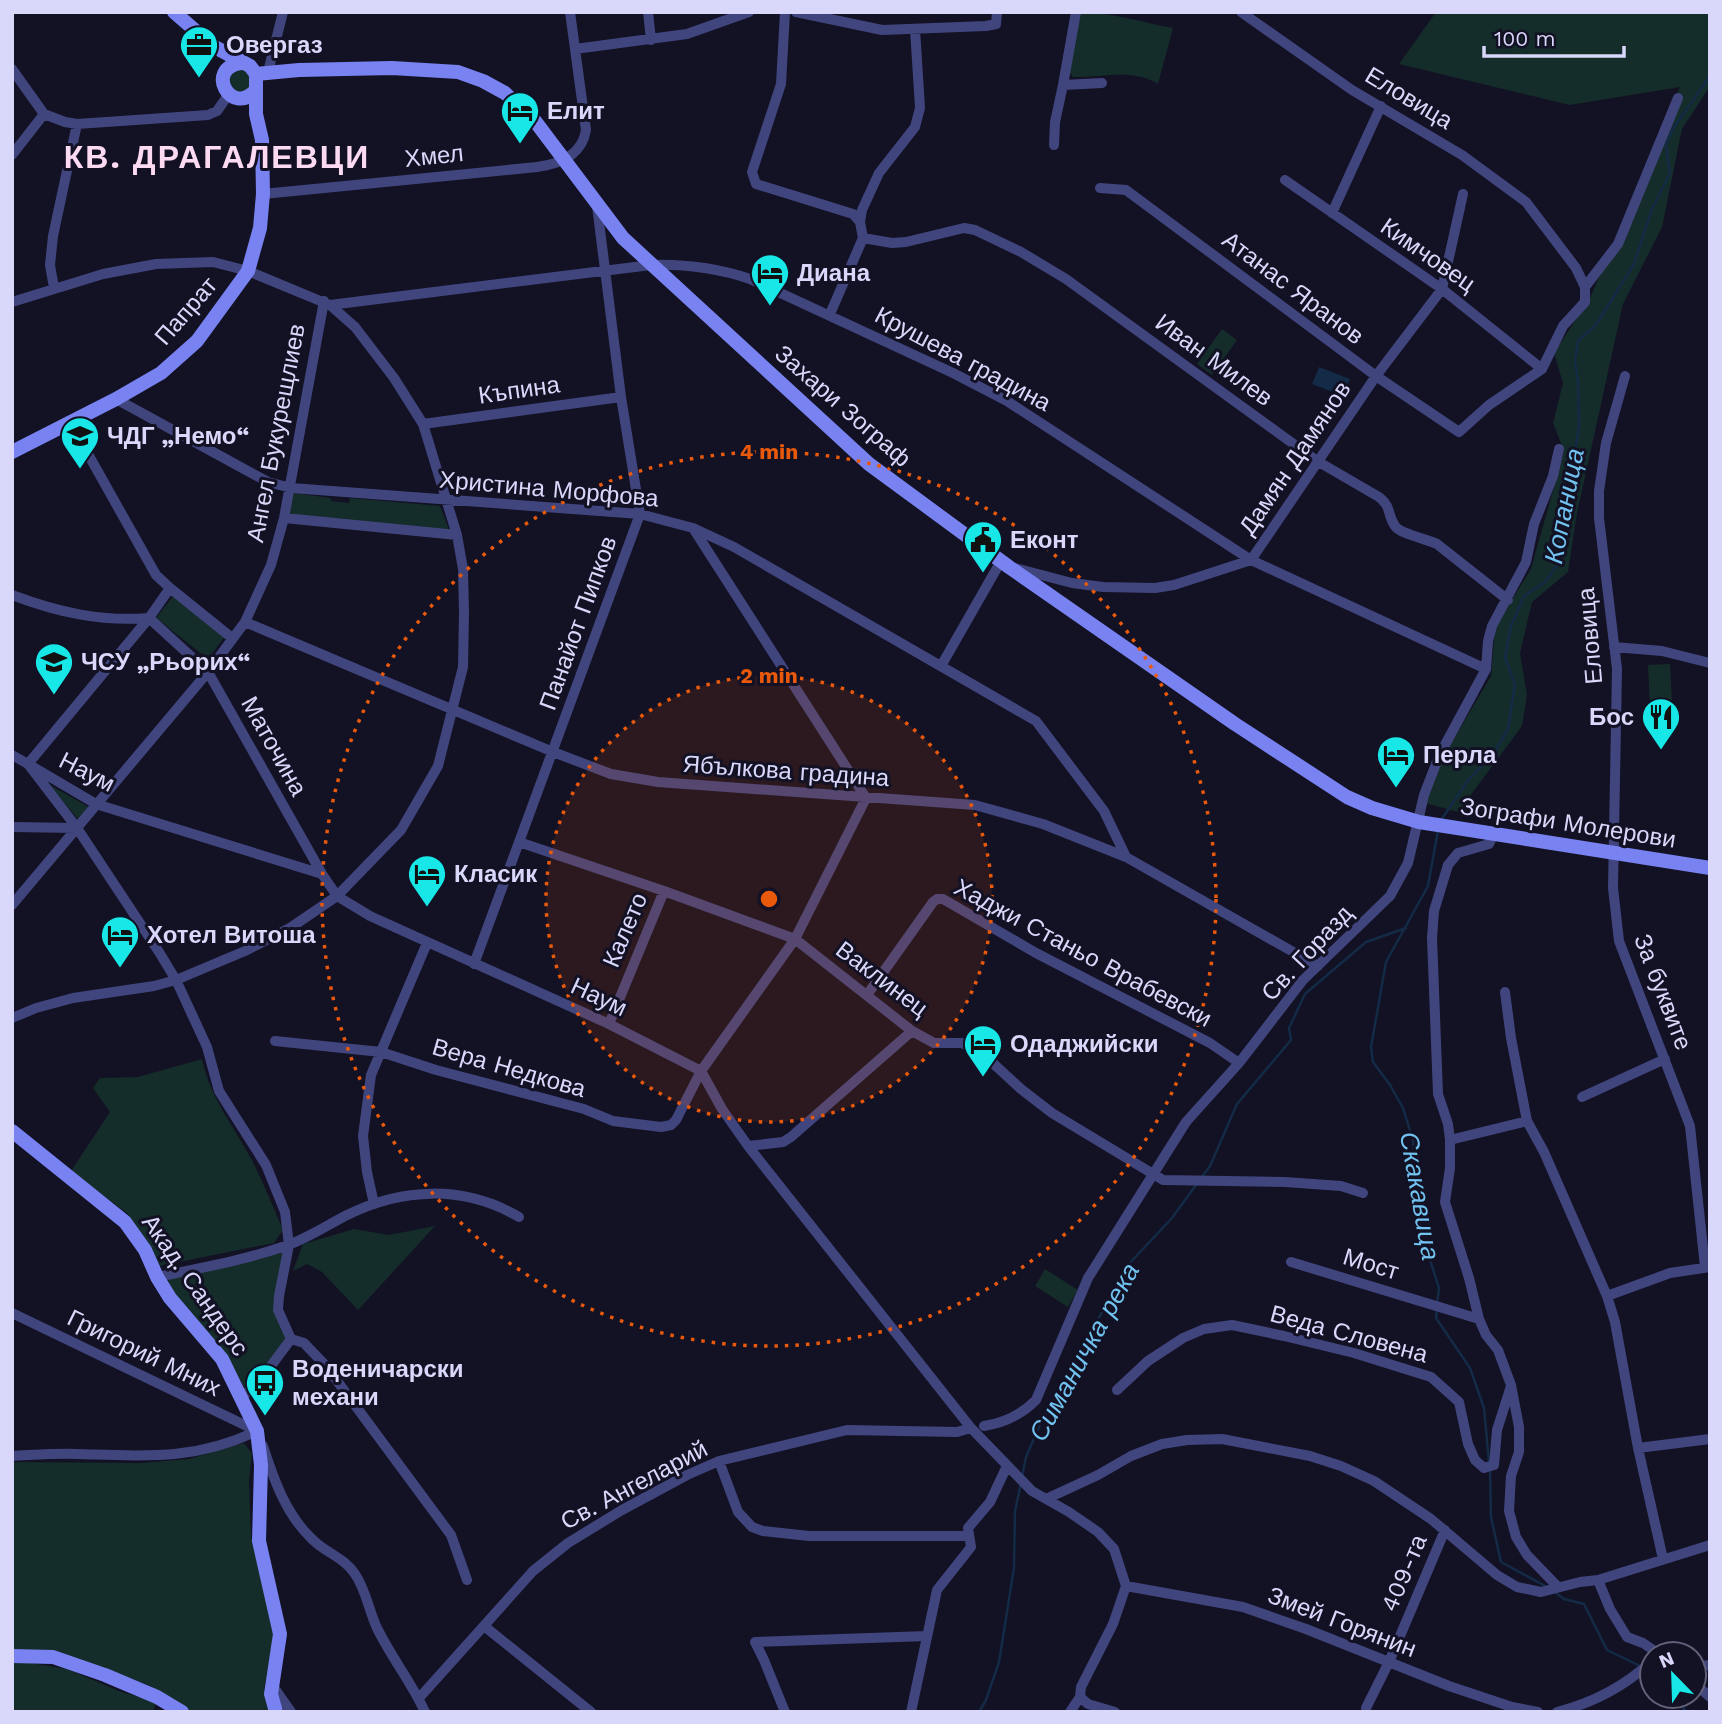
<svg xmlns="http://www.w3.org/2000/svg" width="1722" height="1724" font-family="'Work Sans',sans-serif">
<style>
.green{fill:#152d2a}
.water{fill:#132b46}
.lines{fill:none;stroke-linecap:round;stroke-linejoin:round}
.stream{stroke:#132b46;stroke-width:2.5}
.street{stroke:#41457e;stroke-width:10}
.secondary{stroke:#7982f1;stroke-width:14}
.ring{fill:none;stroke:#e8590c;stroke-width:3.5;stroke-dasharray:3.5 7}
.labels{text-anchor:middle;stroke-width:6;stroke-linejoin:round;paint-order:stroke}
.poi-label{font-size:24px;font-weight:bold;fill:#d9d8fb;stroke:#131124;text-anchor:start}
.street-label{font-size:24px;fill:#d9d8fb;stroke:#131124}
.water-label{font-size:26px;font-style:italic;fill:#71c2f0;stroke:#131124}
.district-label{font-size:32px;font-weight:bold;letter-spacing:2px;fill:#fbdaf2;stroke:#131124}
.centre{fill:#e8590c;stroke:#131124;stroke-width:3.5}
.ring-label{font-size:21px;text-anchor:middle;font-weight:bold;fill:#e8590c;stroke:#131124;stroke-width:6;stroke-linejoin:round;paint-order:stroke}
</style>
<rect width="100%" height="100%" fill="#131124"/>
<!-- green -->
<path class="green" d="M1082,12C1109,12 1145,23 1173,28L1158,84C1133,68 1100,78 1073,77L1069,72L1079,15Z
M1436,12H1710V86L1682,129L1662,227L1623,304L1577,513L1568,572L1532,602L1520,653L1527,695L1522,726L1458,812L1425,803L1442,759L1491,676L1495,627L1531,569L1564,451L1553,423L1563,383L1554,353L1590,298L1680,87L1570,105L1399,64Z
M236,68L248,70L251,89L234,93L227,78Z
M1222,329L1237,340L1212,375L1197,364Z
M293,493L331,498V501L349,503L350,498L440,506L450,532L288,516Z
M174,595L226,635L208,659L156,618Z
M1670,664L1672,703L1650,705L1648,665Z
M48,784L89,807L78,819Z
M202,1059C210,1099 237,1130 255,1166C265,1187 274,1209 283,1230L274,1243L159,1266L128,1214L71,1171L110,1112L93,1088L100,1078L138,1077Z
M435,1226L358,1310L322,1272L307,1264L293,1271L303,1244L354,1229L389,1235Z
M284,1252L276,1291L292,1337L260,1379L245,1389L225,1352L175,1296L167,1278Z
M1045,1269L1078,1290L1068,1307L1035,1286Z
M244,1443L252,1454L249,1480L251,1536L275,1632L264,1689L271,1712H191L148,1685L56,1652L12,1649V1462L141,1463L189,1459Z
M12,1660L67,1669L119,1691L156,1702L153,1712H12Z"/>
<!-- water -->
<path class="water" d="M1319,367L1350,379L1343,396L1312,384Z"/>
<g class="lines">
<!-- stream -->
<path class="stream" d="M1441,820L1469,779L1494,753L1508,729L1515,684L1505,658L1511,626L1524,596L1545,582L1557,565L1560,499L1573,462L1579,426L1578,382L1575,361L1578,341L1596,325L1634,264L1651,211L1670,173L1666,145L1674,127L1710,76
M1202,1177L1210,1166L1237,1104L1291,1040L1289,1028L1305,994L1366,942L1406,928
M1437,1304L1439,1288L1422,1235L1413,1140L1403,1108L1390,1085L1373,1062L1371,1047L1386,962L1428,886L1438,830
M1437,1311L1436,1318L1470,1368L1484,1408L1489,1462
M1490,1469L1491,1517L1501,1562L1547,1587
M1022,1477L1026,1457L1039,1427L1128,1265L1172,1218L1196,1185
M1556,1593L1564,1599L1584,1604L1607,1650L1640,1666
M1675,1696L1686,1712
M979,1712L986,1700L999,1662L1014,1568L1015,1511L1021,1483"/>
<!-- street -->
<path class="street" d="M648,12L651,40
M785,12L781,84L752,172L756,184L853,214L860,222
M796,12L882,30L986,26L996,24L997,12
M575,49L687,34L749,12
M12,69L44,114L12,155
M268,72L283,12
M1063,85L1102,83
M44,114L65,122L77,124L208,115L217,111L229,94
M1054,145L1055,122L1063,85L1076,12
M1285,180L1442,289L1542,369
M1100,188L1126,190L1376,376L1459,432L1489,405L1542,369L1563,326L1585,302V287L1576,268L1526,202L1462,155L1352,90L1241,12
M263,194L537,167C560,164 582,155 586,130L570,12
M1332,213L1381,106
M863,238L892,243L906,242L964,228L975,230L1021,252L1066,279L1317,461L1379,497C1392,507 1387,515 1395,526C1400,534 1427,539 1437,544L1508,600
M1585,287L1618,244L1678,98
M54,288L50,265L53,236L77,124
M12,302L103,274L156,264L213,262L248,271L330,305L355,327L394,378L423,424L457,535L463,569L464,613L463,667L438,766L401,830L337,896L290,928L245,951L176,980L154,986L73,998L36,1008L12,1018
M330,305L651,265C686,264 717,268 750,279L953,373L1007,401L1251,560L1486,669
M830,314L863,238L860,222L862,210L879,173L915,127L920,108L915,29
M1625,376L1606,443L1599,491V518L1617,669L1613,888L1619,941L1690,1126L1705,1267
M116,399L268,482L291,488L640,514L693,528L734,547L1036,721L1104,811L1126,857
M70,422L156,575L170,588L232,638
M423,424L621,397
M284,518L457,535
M1015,568L1072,583L1103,587L1155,588L1174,585L1251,560L1376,376L1442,289L1463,194
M170,588L149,618L28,764L96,804L322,874L337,896L370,916L609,1024L701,1071L722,1109L748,1146L971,1428L1032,1491L1069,1512L1098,1532L1114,1549L1126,1586L1113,1624L1081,1687L1080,1697L1070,1712
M12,595C57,612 101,622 149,618L208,672L322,874
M245,622L553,752L611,774L658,782L975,805L1043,824L1126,857L1318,966
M1614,647L1662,651L1710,663
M941,666L1001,561
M12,755L28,764L77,828L159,952L176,980L207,1047L219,1091L266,1165L285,1212L289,1245L279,1296L278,1310L291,1339
M12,827L77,828
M1493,835L1489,844L1458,853L1448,865L1434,911L1432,938L1438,1094L1448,1124L1450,1140V1168L1445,1202L1469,1278L1479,1319L1486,1335L1498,1350L1511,1385L1519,1427V1452L1511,1476L1509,1511L1516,1537L1527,1555L1558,1587
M519,842L664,891L795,939L912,1031L934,1043H962L983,1054L1021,1089L1052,1113L1163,1180L1285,1182L1341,1186L1363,1193
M12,905L208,672L245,622L271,565L284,518L324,301
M474,964L640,514L621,397L597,206
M1505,992L1511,1038L1527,1121L1544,1152L1607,1296L1615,1322L1638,1448L1663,1559
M867,995L933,902L937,899H943L1036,953L1210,1043L1239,1063
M609,1024L664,891
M275,1041L381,1052L436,1070L584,1109L613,1121L661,1127L671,1125L676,1120L701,1071L795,939L866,798L693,528
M1582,1097L1665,1059
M1450,1140L1527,1121
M748,1146L783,1142L791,1137L912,1031
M374,1204L367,1172L363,1136L371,1075L427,943
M1291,1262L1479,1319
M157,1277C201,1268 246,1260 288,1245C308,1238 326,1226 345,1216C402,1187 464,1185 519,1217
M1607,1296L1670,1273L1710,1267
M12,1313L257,1431
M291,1339L304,1343L326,1366L451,1535L467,1580
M1117,1390L1148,1361L1183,1338L1204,1329L1232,1325L1284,1336L1354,1353L1431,1377L1459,1402L1468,1444L1475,1460L1484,1468L1494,1465L1497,1430L1511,1386
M241,1398L259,1382L291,1339
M984,1426C1004,1423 1022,1414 1036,1400L1088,1278L1186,1122L1239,1063L1303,980L1390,896L1408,863L1424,795L1439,756L1486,669L1488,641L1492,626L1526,562L1534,524L1553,476L1559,449
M263,1446C274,1480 286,1515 313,1540C326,1553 345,1558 355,1574C366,1590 369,1611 377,1628C391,1657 412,1683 425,1712
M1638,1448L1710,1439
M12,1456C34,1455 56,1453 77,1454C144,1456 194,1461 257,1431
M719,1461L738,1512L752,1527L763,1531L809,1536H968
M1046,1499L1098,1475L1131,1456L1162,1444L1187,1440L1222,1439L1310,1456L1341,1466L1374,1481L1431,1519L1497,1575L1517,1587L1541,1592L1580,1582L1598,1580L1710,1545
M1598,1580L1610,1609L1627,1637L1643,1643L1659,1654
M1126,1586L1243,1607L1306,1629L1449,1686L1512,1707L1538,1712
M484,1626L591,1712
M1694,1667L1710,1665
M1694,1683L1710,1697
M272,1685L291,1712
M420,1697L533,1571L568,1543L622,1510L687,1475L719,1461L847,1430L957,1432L971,1428
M1080,1697L1088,1704L1115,1712
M1366,1708L1389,1662L1445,1530
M785,1712L764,1660L755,1642L927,1636
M911,1712L937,1590L971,1547L968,1528L990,1502L1007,1466
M1557,1712C1593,1703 1625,1686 1652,1661"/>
<!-- secondary -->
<path class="secondary" d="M241,63C204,68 231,118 256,90
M256,74L299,70L392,68L458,72L483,81L505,93L535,121L623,238L869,464L1009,567L1235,724L1347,797L1372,808L1419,822L1710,868
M12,452L116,399L161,373L197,341L248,271L260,228L263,194L262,140L256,114V74L250,66L213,46L174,12
M12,1131L125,1222L145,1250L157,1277L170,1298L222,1359L257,1431L261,1465L259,1541L280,1634L271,1694L276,1712
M12,1656L53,1657L105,1675L157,1697L182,1712"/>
</g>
<!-- distance rings -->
<circle cx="769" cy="899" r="223" fill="#e8590c" fill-opacity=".12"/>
<g class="ring">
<circle cx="769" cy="899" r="223"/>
<circle cx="769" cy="899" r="447"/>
</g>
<!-- icons -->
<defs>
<g id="office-pin" transform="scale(2.0125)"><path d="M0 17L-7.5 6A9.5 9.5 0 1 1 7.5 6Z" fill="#18e7e7" stroke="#131124"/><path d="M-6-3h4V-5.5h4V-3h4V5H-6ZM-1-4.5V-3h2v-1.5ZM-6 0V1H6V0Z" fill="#111"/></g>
<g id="hotel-pin" transform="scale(2.0125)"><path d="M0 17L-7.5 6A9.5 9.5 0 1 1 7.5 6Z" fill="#18e7e7" stroke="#131124"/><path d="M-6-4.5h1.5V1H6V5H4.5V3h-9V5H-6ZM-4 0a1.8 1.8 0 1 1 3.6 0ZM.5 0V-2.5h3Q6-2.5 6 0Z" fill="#111"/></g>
<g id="school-pin" transform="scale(2.0125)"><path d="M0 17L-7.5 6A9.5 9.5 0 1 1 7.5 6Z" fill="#18e7e7" stroke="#131124"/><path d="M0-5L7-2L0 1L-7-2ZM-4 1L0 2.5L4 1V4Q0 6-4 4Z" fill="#111"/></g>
<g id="civic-pin" transform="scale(2.0125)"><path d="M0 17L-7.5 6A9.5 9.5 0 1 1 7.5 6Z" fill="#18e7e7" stroke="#131124"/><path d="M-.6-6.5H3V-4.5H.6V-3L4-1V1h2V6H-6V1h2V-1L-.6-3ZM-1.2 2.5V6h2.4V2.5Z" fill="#111"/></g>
<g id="restaurant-pin" transform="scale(2.0125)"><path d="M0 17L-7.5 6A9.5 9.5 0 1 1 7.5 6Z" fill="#18e7e7" stroke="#131124"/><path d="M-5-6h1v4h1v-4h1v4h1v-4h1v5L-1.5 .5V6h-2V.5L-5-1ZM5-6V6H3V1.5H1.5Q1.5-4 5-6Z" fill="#111"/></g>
<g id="bus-pin" transform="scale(2.0125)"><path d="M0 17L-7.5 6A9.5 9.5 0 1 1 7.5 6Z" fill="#18e7e7" stroke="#131124"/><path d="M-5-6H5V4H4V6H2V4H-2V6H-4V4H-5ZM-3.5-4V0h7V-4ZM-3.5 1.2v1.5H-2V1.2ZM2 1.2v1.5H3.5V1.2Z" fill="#111"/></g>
</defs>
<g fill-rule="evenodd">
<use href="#office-pin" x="199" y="45"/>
<use href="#hotel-pin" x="520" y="111"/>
<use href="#hotel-pin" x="770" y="273"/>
<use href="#school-pin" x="80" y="436"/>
<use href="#civic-pin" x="983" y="540"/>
<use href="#school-pin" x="54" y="662"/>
<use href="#restaurant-pin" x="1661" y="717"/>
<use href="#hotel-pin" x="1396" y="755"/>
<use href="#hotel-pin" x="427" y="874"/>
<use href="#hotel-pin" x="120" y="935"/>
<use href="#hotel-pin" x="983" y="1044"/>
<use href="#bus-pin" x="265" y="1383"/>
</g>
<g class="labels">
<!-- poi labels -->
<g class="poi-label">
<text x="226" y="53">Овергаз</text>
<text x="547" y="119">Елит</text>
<text x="797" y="281">Диана</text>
<text x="107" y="444">ЧДГ „Немо“</text>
<text x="1010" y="548">Еконт</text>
<text x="81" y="670">ЧСУ „Рьорих“</text>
<text x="1634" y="725" text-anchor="end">Бос</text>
<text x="1423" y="763">Перла</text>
<text x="454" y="882">Класик</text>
<text x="147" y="943">Хотел Витоша</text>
<text x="1010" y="1052">Одаджийски</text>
<text x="292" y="1377">Воденичарски<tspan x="292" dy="28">механи</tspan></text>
</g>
<!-- street labels -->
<g class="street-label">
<text transform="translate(1409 98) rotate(31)" y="8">Еловица</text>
<text transform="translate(434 156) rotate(-6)" y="8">Хмел</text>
<text transform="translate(1428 255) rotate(35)" y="8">Кимчовец</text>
<text transform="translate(1293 288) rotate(37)" y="8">Атанас Яранов</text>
<text transform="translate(186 311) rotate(-49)" y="8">Папрат</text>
<text transform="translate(963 359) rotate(28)" y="8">Крушева градина</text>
<text transform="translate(1214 360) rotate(36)" y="8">Иван Милев</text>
<text transform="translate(519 390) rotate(-8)" y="8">Къпина</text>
<text transform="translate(843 406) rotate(41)" y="8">Захари Зограф</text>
<text transform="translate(276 433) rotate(-79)" y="8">Ангел Букурещлиев</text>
<text transform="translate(1295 458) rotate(-56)" y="8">Дамян Дамянов</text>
<text transform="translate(549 489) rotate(5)" y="8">Христина Морфова</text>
<text transform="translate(578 623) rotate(-70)" y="8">Панайот Пипков</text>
<text transform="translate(1590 636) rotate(-95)" y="8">Еловица</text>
<text transform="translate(274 746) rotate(61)" y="8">Маточина</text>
<text transform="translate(786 771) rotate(4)" y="8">Ябълкова градина</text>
<text transform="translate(87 772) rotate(27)" y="8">Наум</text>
<text transform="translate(1568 823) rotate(9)" y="8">Зографи Молерови</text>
<text transform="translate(625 930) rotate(-67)" y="8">Калето</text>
<text transform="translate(1083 953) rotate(28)" y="8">Хаджи Станьо Врабевски</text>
<text transform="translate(1307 953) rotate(-47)" y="8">Св. Горазд</text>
<text transform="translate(882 979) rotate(37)" y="8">Ваклинец</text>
<text transform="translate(1663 992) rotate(69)" y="8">За буквите</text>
<text transform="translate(599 997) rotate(25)" y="8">Наум</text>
<text transform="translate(509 1068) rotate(16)" y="8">Вера Недкова</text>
<text transform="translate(1371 1264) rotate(17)" y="8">Мост</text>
<text transform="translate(195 1285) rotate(55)" y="8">Акад. Сандерс</text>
<text transform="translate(1349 1334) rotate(15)" y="8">Веда Словена</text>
<text transform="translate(144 1353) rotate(26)" y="8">Григорий Мних</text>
<text transform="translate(634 1485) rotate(-28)" y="8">Св. Ангеларий</text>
<text transform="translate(1404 1573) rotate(-67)" y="8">409-та</text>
<text transform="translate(1342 1622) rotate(21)" y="8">Змей Горянин</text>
</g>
<!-- water labels -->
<g class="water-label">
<text transform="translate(1564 506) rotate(-79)" y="9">Копаница</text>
<text transform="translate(1420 1196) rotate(80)" y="9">Скакавица</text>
<text transform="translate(1084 1352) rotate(-61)" y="9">Симаничка река</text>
</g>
<!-- district labels -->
<g class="district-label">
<text x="217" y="168">КВ. ДРАГАЛЕВЦИ</text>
</g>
</g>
<circle cx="769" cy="899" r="10" class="centre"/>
<g class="ring-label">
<text x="769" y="459">4 min</text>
<text x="769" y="683">2 min</text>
</g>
<!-- border -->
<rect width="1722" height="1724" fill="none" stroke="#d9d8fb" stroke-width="28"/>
<!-- north arrow -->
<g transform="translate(1673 1675) rotate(337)"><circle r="33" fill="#131124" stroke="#62617a" stroke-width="2"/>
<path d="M0-5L12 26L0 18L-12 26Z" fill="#18e7e7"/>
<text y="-10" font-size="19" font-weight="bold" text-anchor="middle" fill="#d9d8fb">N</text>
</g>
<!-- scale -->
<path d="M1484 46v10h140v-10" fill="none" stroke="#d9d8fb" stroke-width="3.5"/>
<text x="1494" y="46" font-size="21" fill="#d9d8fb" stroke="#131124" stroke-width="5" paint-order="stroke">100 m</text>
</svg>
